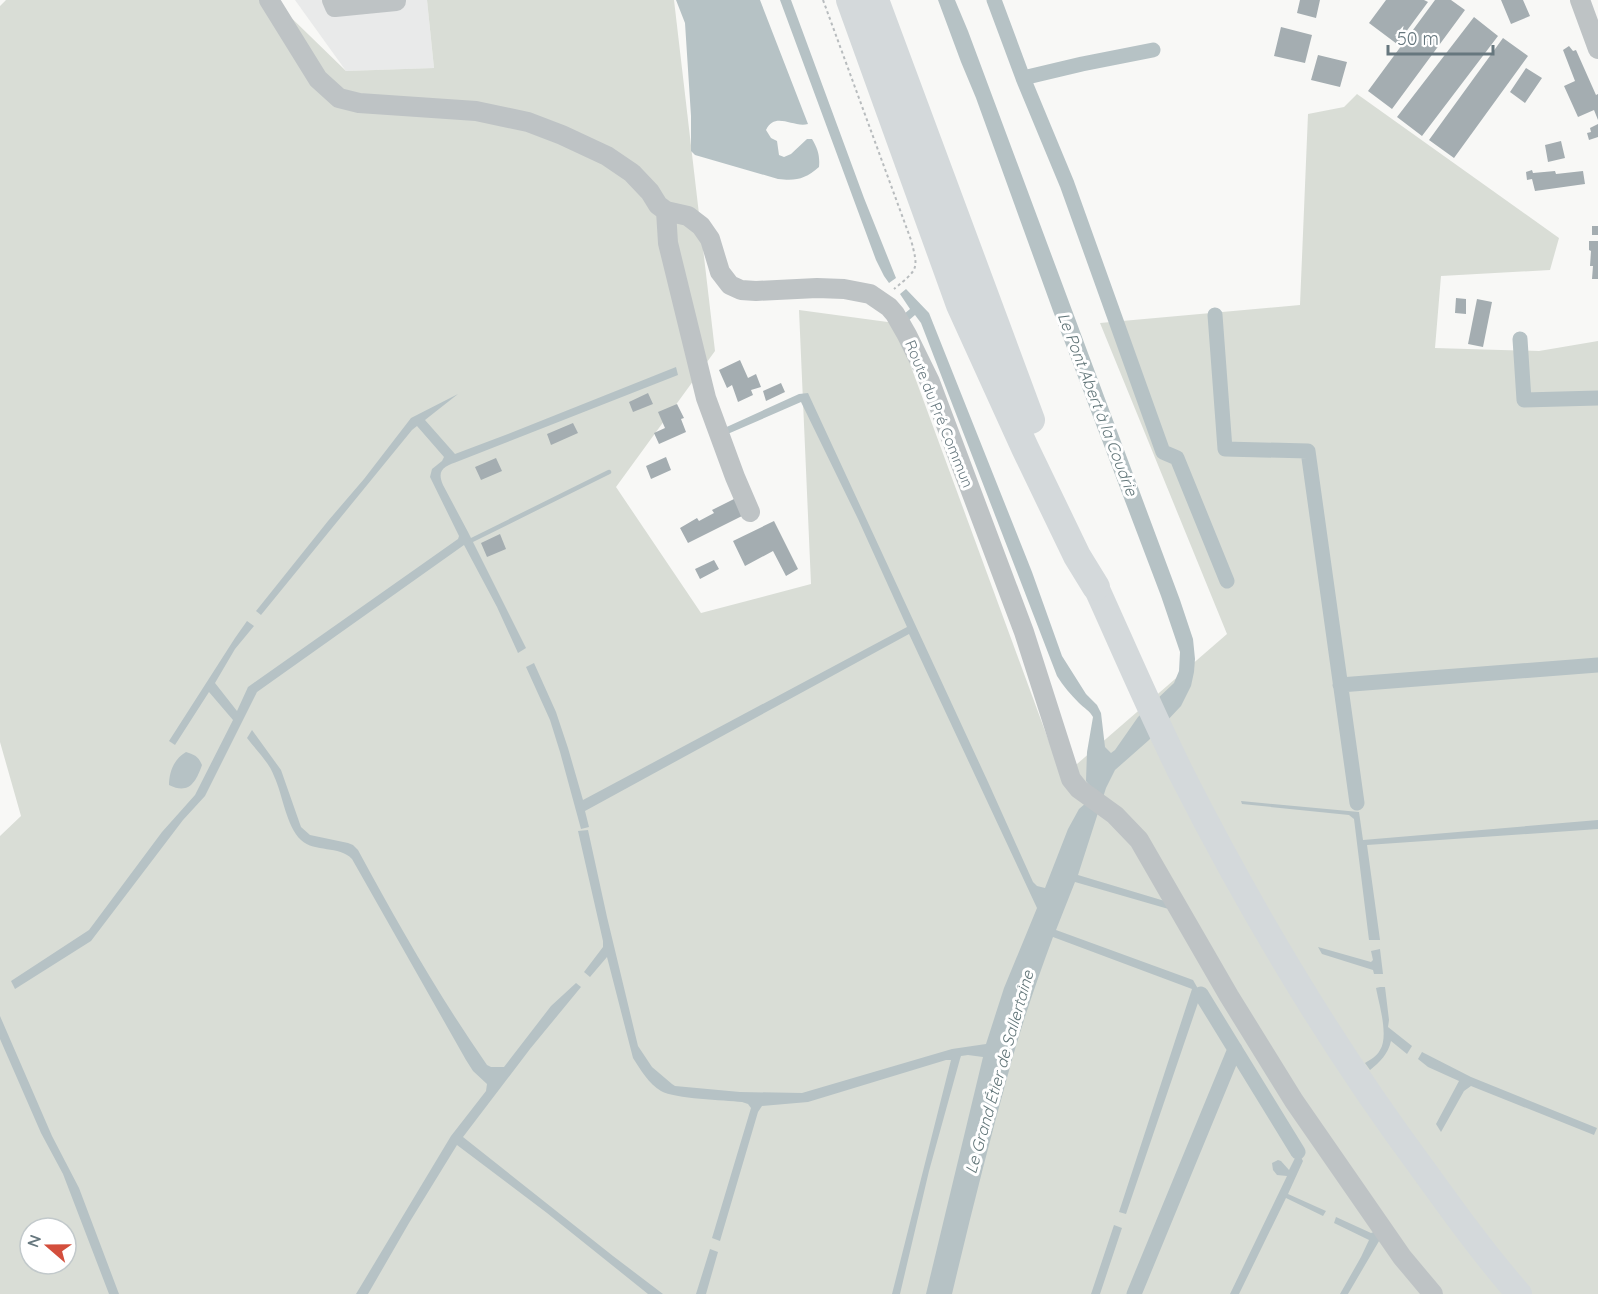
<svg xmlns="http://www.w3.org/2000/svg" width="1598" height="1294" font-family="Quicksand,sans-serif">
<style>
.built{fill:#e9eaea}
.green{fill:#d9ddd6;fill-rule:evenodd}
.water{fill:#b6c2c5}
.lines{fill:none;stroke-linecap:round;stroke-linejoin:round}
.stream{stroke:#b6c2c5;stroke-width:4.5}
.canal{stroke:#b6c2c5;stroke-width:15}
.building{fill:#a4adb1}
.path{stroke:#b8bcbe;stroke-width:2;stroke-dasharray:3 3;stroke-linecap:butt}
.minor{stroke:#bec3c5;stroke-width:20}
.major{stroke:#d4d9db;stroke-width:26}
.highway{stroke:#d4d9db;stroke-width:28}
.labels{text-anchor:middle;stroke-width:6;stroke-linejoin:round;paint-order:stroke}
.street-label{font-size:15px;fill:#66777e;stroke:#fff}
.water-label{font-size:16px;font-style:italic;fill:#617578;stroke:#fff}
</style>
<rect width="100%" height="100%" fill="#f8f8f6"/>
<!-- built -->
<path class="built" d="M295,0H427L434,68L346,71Z"/>
<!-- green -->
<path class="green" d="M6,0H273L346,71L434,68L427,0H674L715,351L616,487L701,613L811,584L799,310L895,323L1062,777L1227,634L1100,323L1300,305L1308,114L1344,107L1357,94L1559,238L1550,270L1441,276L1435,348L1539,351L1598,341V1294H0V836L21,816L0,742V6ZM30,1228H66V1264H30Z"/>
<!-- water -->
<path class="water" d="M676,0H760L808,124C793,128 775,111 766,130L771,138L777,141L779,155L784,157L791,154L807,139H812C818,149 820,156 819,167C805,179 797,181 778,179L695,155L691,151V116L685,23Z
M780,0H791L864,198L896,278L889,283L884,276L876,260Z
M938,0H955L968,31L1180,600L1193,639L1195,659L1194,672L1191,686L1181,706L1149,740L1115,770L1106,788L1078,875L1168,902L1172,910L1075,882L1056,930L1193,980L1201,994L1126,1214L1119,1212L1192,989L1053,937C1037,980 1022,1023 1010,1067C989,1142 970,1218 952,1294H926L983,1057L968,1055L961,1056L960,1059L929,1171L900,1294H892L951,1060H946L808,1102L762,1106L758,1112L720,1241L712,1238L751,1108L748,1104L742,1102C724,1100 675,1099 661,1091C649,1084 640,1069 633,1058L607,957L590,977L584,972L603,947V941L578,831L588,830L607,917L638,1046L652,1067L672,1084L675,1086L740,1092L802,1093L952,1049L986,1044L1004,988L1037,908L909,634L585,811L589,827L581,829L560,752L550,720L526,667L534,663L556,712L568,748L583,800L907,627L858,519L801,402L723,436L720,430L799,394L808,393L988,782L1033,882L1037,886L1045,888L1068,829L1079,809L1087,802L1091,787L1086,781L1087,752L1093,717C1090,711 1084,708 1079,703C1071,695 1063,686 1057,676L921,323L915,315L908,321L904,314L910,309L900,294L906,289L929,313L1032,572L1062,656L1086,694L1097,705L1101,713L1105,747L1111,753L1115,750L1138,717L1174,683L1179,671L1180,652L1161,596L1053,311L976,98L961,62Z
M676,367L678,375L459,461C445,466 436,469 443,485L468,532L526,648L518,653L497,607L464,545L257,692L205,796L183,820L91,941L15,989L11,981L89,930L162,832L195,795L233,720L209,692L175,745L169,741L235,638L247,621L254,626L235,649L215,683L237,711L248,687L458,539L459,536L430,477L432,469L442,461L444,457L417,426L412,430L261,615L256,611L328,521L364,479L411,418L458,394L425,420L455,454L508,434Z
M252,730L281,770L301,827L310,835L348,843L353,845L358,850C398,924 439,996 487,1065L491,1067H504L551,1006L576,983L581,987L530,1049L463,1137L613,1256L663,1294H648L547,1213L457,1145L409,1223L368,1294H356L451,1136L486,1091L487,1084L473,1071L466,1060L352,859C339,845 315,853 301,840C286,826 283,795 274,776C269,762 256,750 247,738Z
M186,752C195,755 198,756 202,765C196,782 189,795 169,785C169,772 174,759 186,752Z
M1241,801L1359,812L1363,840L1598,820V829L1367,845L1380,940H1369L1354,819L1349,815L1242,804Z
M1318,947L1371,962L1373,960L1371,951L1380,949L1383,974H1374L1373,970L1322,954Z
M1380,987H1385L1389,1020L1388,1027L1412,1046L1407,1054L1391,1041C1388,1054 1380,1062 1370,1070L1365,1063C1370,1060 1377,1056 1380,1050C1389,1036 1379,1004 1376,988Z
M0,1016L52,1136L79,1188L119,1294H109L63,1174L41,1133L0,1039Z
M1422,1052L1471,1077L1597,1128L1594,1135L1471,1086L1464,1091L1441,1132L1436,1124L1459,1081L1428,1067L1418,1059Z
M1298,1152L1303,1161L1288,1194L1326,1211L1323,1216L1286,1198L1239,1294H1230L1287,1176L1277,1175L1273,1170L1272,1163L1278,1160L1281,1161L1289,1170Z
M1336,1217L1371,1233L1374,1232L1382,1236L1348,1294H1340L1361,1257L1369,1240L1334,1223Z
M1114,1225L1122,1228L1100,1294H1091Z
M710,1249L718,1252L706,1294H696Z"/>
<g class="lines">
<!-- stream -->
<path class="stream" d="M472,540L609,472"/>
<!-- canal -->
<path class="canal" d="M994,0L1023,78
M1153,50L1082,64L1023,78L1067,184L1163,452L1177,458L1227,581
M1215,315L1225,449L1308,451L1357,803
M1520,339L1524,400L1598,398
M1340,685L1598,665
M1201,994L1298,1152
M1134,1294L1235,1049"/>
</g>
<!-- building -->
<path class="building" d="M1300,0H1320L1316,18L1297,13Z
M1386,0H1424L1428,2L1397,44L1369,23Z
M1435,0H1451L1465,10L1392,109L1368,91Z
M1501,0H1523L1530,16L1511,24Z
M1474,17L1498,36L1422,136L1397,117Z
M1281,27L1312,35L1305,63L1274,56Z
M1503,38L1528,56L1454,158L1429,140Z
M1569,46L1573,51L1576,50L1596,95L1598,94V120L1594,110L1578,117L1564,86L1575,81L1563,50Z
M1318,55L1347,62L1340,87L1311,80Z
M1526,68L1542,78L1525,103L1510,92Z
M1598,124V137L1589,140L1587,133L1591,132L1590,128Z
M1561,141L1565,158L1548,162L1545,145Z
M1532,170L1533,173L1555,171L1556,174L1583,171L1585,184L1535,191L1532,179L1527,180L1526,172Z
M1592,226H1598V235H1592Z
M1589,241H1598V279H1592L1593,266H1590L1591,251L1589,250Z
M1456,298L1466,299V314L1455,313Z
M1477,299L1492,302L1483,347L1468,344Z
M740,360L748,378L756,374L761,387L751,390L753,395L738,402L732,385L727,388L719,370Z
M781,383L785,392L766,401L763,391Z
M648,393L653,404L633,412L629,402Z
M677,404L684,418L681,419L686,432L659,444L654,433L665,428L658,412Z
M573,423L578,433L551,445L547,434Z
M666,457L671,470L651,479L646,466Z
M496,458L502,471L481,480L475,467Z
M738,497L744,515L688,543L680,528L697,518L699,521L714,513L712,510Z
M774,521L798,569L786,576L773,551L745,566L733,541Z
M500,534L506,549L487,557L481,543Z
M714,560L719,569L700,579L695,569Z"/>
<g class="lines">
<!-- path -->
<path class="path" d="M823,0L911,240C919,270 918,269 894,289"/>
<!-- minor -->
<path class="minor" d="M269,0L318,79L339,98L359,103L476,111L528,122L562,135L607,156L632,173L650,192L658,205L666,211L688,216L701,226L710,239L720,272L730,285L741,290L756,291L817,288L844,289L870,294L889,307L895,314L907,335L930,382L1024,632L1071,779L1079,789L1115,815L1139,840L1229,996L1294,1101L1402,1257L1433,1294
M332,0L335,7L396,1V0
M1580,0L1598,49
M666,211L668,243L706,398L735,477L750,512"/>
<!-- major -->
<path class="major" d="M1096,587C1124,649 1151,712 1181,773C1251,911 1330,1044 1422,1168C1453,1211 1484,1254 1519,1294"/>
<!-- highway -->
<path class="highway" d="M850,0L960,305L1025,448L1077,556L1096,587
M875,0L1031,420"/>
</g>
<g class="labels">
<!-- street labels -->
<g class="street-label">
<text transform="translate(939 414) rotate(68)" y="5">Route du Pré Commun</text>
</g>
<!-- water labels -->
<g class="water-label">
<text transform="translate(1098 404) rotate(69)" y="6">Le Pont Abert à la Coudrie</text>
<text transform="translate(999 1072) rotate(-74)" y="6">Le Grand Étier de Sallertaine</text>
</g>
</g>
<!-- north arrow -->
<g transform="translate(48 1246) rotate(290)"><circle r="28" fill="#ffffff" stroke="#c2c9cb" stroke-width="1.5"/>
<path d="M0-4.5L10 22L0 15L-10 22Z" fill="#d34e3c"/>
<text y="-9" font-size="16" font-weight="bold" text-anchor="middle" fill="#66777e">N</text>
</g>
<!-- scale -->
<path d="M1388 45v9h105v-9" fill="none" stroke="#66777e" stroke-width="3"/>
<text x="1397" y="45" font-size="18" fill="#66777e" stroke="#ffffff" stroke-width="4.5" paint-order="stroke">50 m</text>
</svg>
